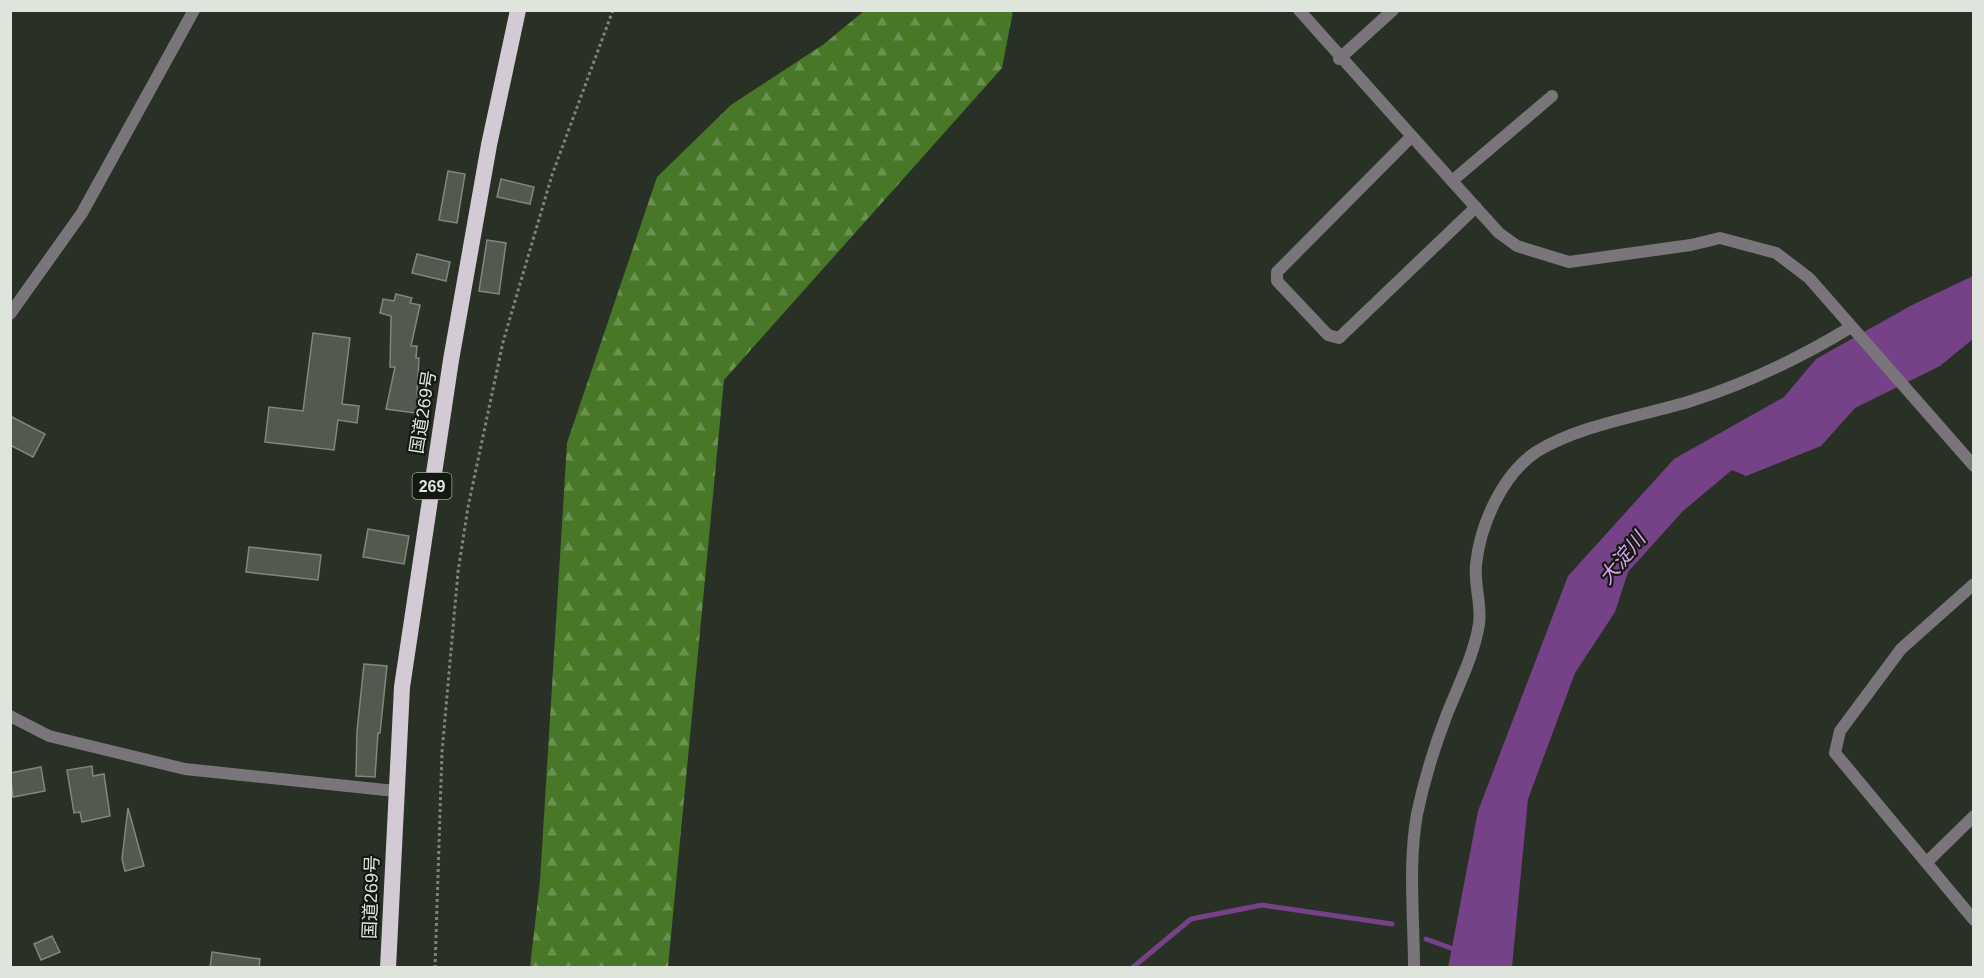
<svg xmlns="http://www.w3.org/2000/svg" width="1984" height="978" font-family="Helvetica,'Noto Sans JP',sans-serif">
<style>
.forest{fill:url(#forest-firs)}
.water{fill:#754187}
.lines{fill:none;stroke-linecap:round;stroke-linejoin:round}
.stream{stroke:#754187;stroke-width:5}
.building{fill:#525a4e;stroke:#7f887b;stroke-width:1.5}
.path{stroke:#7d847a;stroke-width:3;stroke-dasharray:3 3;stroke-linecap:butt}
.minor{stroke:#79757a;stroke-width:12}
.tertiary{stroke:#79757a;stroke-width:12}
.trunk{stroke:#d3cad6;stroke-width:16}
.labels{text-anchor:middle;stroke-width:4.5;stroke-linejoin:round;paint-order:stroke}
.shield{fill:#141712;stroke:#a2a6a0;stroke-width:1.5}
.shield-label{font-size:16px;font-weight:bold;fill:#dfe4dd}
.street-label{font-size:18px;fill:#dfe4dd;stroke:#141712}
.water-label{font-size:20px;font-style:italic;fill:#dea6f3;stroke:#141712}
</style>
<defs>
<pattern id="forest-firs" width="22" height="20" patternUnits="userSpaceOnUse" patternTransform="scale(1.5)"><rect width="22" height="20" fill="#477727"/><path d="M5 1l3.5 6h-7zM16 11l3.5 6h-7z" fill="#6a9150"/></pattern>
</defs>
<rect width="100%" height="100%" fill="#293025"/>
<!-- forest -->
<path class="forest" d="M864,11H1013L1002,68L724,380L668,967H530L540,881L567,443L657,177L731,105L824,44Z"/>
<!-- water -->
<path class="water" d="M1973,276V339L1940,366L1855,408L1821,446L1746,476L1732,470L1683,511L1628,572L1615,612L1575,673L1528,799L1512,967L1448,968L1478,811L1568,576L1674,459L1784,397L1816,359L1912,305Z"/>
<g class="lines">
<!-- stream -->
<path class="stream" d="M1426,939L1459,951
M1132,968L1191,919L1262,905L1392,924"/>
</g>
<!-- building -->
<path class="building" d="M448,171L465,174L457,223L439,220Z
M501,179L534,187L530,204L497,197Z
M487,240L506,243L499,294L479,291Z
M417,254L450,262L446,281L412,273Z
M396,294L412,298L410,303L420,305L411,346H417L416,358H419L417,394L425,395L423,414L386,409L395,367H390L391,316L380,313L383,299L394,301Z
M313,333L350,338L342,404L359,406L357,423L338,420L334,450L265,442L269,407L303,411Z
M10,416L45,434L33,457L10,445Z
M368,529L409,536L404,564L363,557Z
M249,547L321,555L318,580L246,572Z
M364,664L387,666L380,733H378L375,777L356,776L357,731Z
M92,766L93,776L104,774L110,816L82,822L80,812L74,813L67,770Z
M41,767L45,791L13,797L10,773Z
M128,808L144,866L125,871L122,859Z
M52,936L60,952L41,960L34,944Z
M212,952L260,959L259,968H210Z"/>
<g class="lines">
<!-- path -->
<path class="path" d="M435,968L442,752L458,572L468,507L503,342L552,175L613,10"/>
<!-- minor -->
<path class="minor" d="M1299,10L1452,181L1499,233L1517,246L1569,262L1691,245L1720,238L1776,253L1809,278L1974,466
M1339,59L1393,10
M1411,137L1277,272V281L1328,335L1339,338L1476,207
M1452,181L1552,96
M1974,584L1901,649L1840,731L1835,753L1974,920
M10,716L49,736L185,769L395,791
M1927,862L1974,816
M1414,968C1414,916 1408,865 1417,814C1424,781 1435,745 1447,714C1459,684 1474,655 1479,624C1482,606 1474,585 1476,565C1480,525 1502,475 1536,452C1579,425 1642,416 1691,401C1748,383 1800,358 1851,327"/>
<!-- tertiary -->
<path class="tertiary" d="M10,314L82,213L194,10"/>
<!-- trunk -->
<path class="trunk" d="M388,968L402,687L451,360L489,145L518,10"/>
</g>
<g class="labels">
<!-- shield labels -->
<rect class="shield" x="412.5" y="473" width="39" height="26" rx="4.5"/>
<g class="shield-label">
<text x="432" y="492">269</text>
</g>
<!-- street labels -->
<g class="street-label">
<text transform="translate(423 412) rotate(-81)" y="6">国道269号</text>
<text transform="translate(371 897) rotate(-88)" y="6">国道269号</text>
</g>
<!-- water labels -->
<g class="water-label">
<text transform="translate(1622 558) rotate(-51)" y="7">大淀川</text>
</g>
</g>
<!-- border -->
<rect width="1984" height="978" fill="none" stroke="#dfe4dd" stroke-width="24"/>
</svg>
